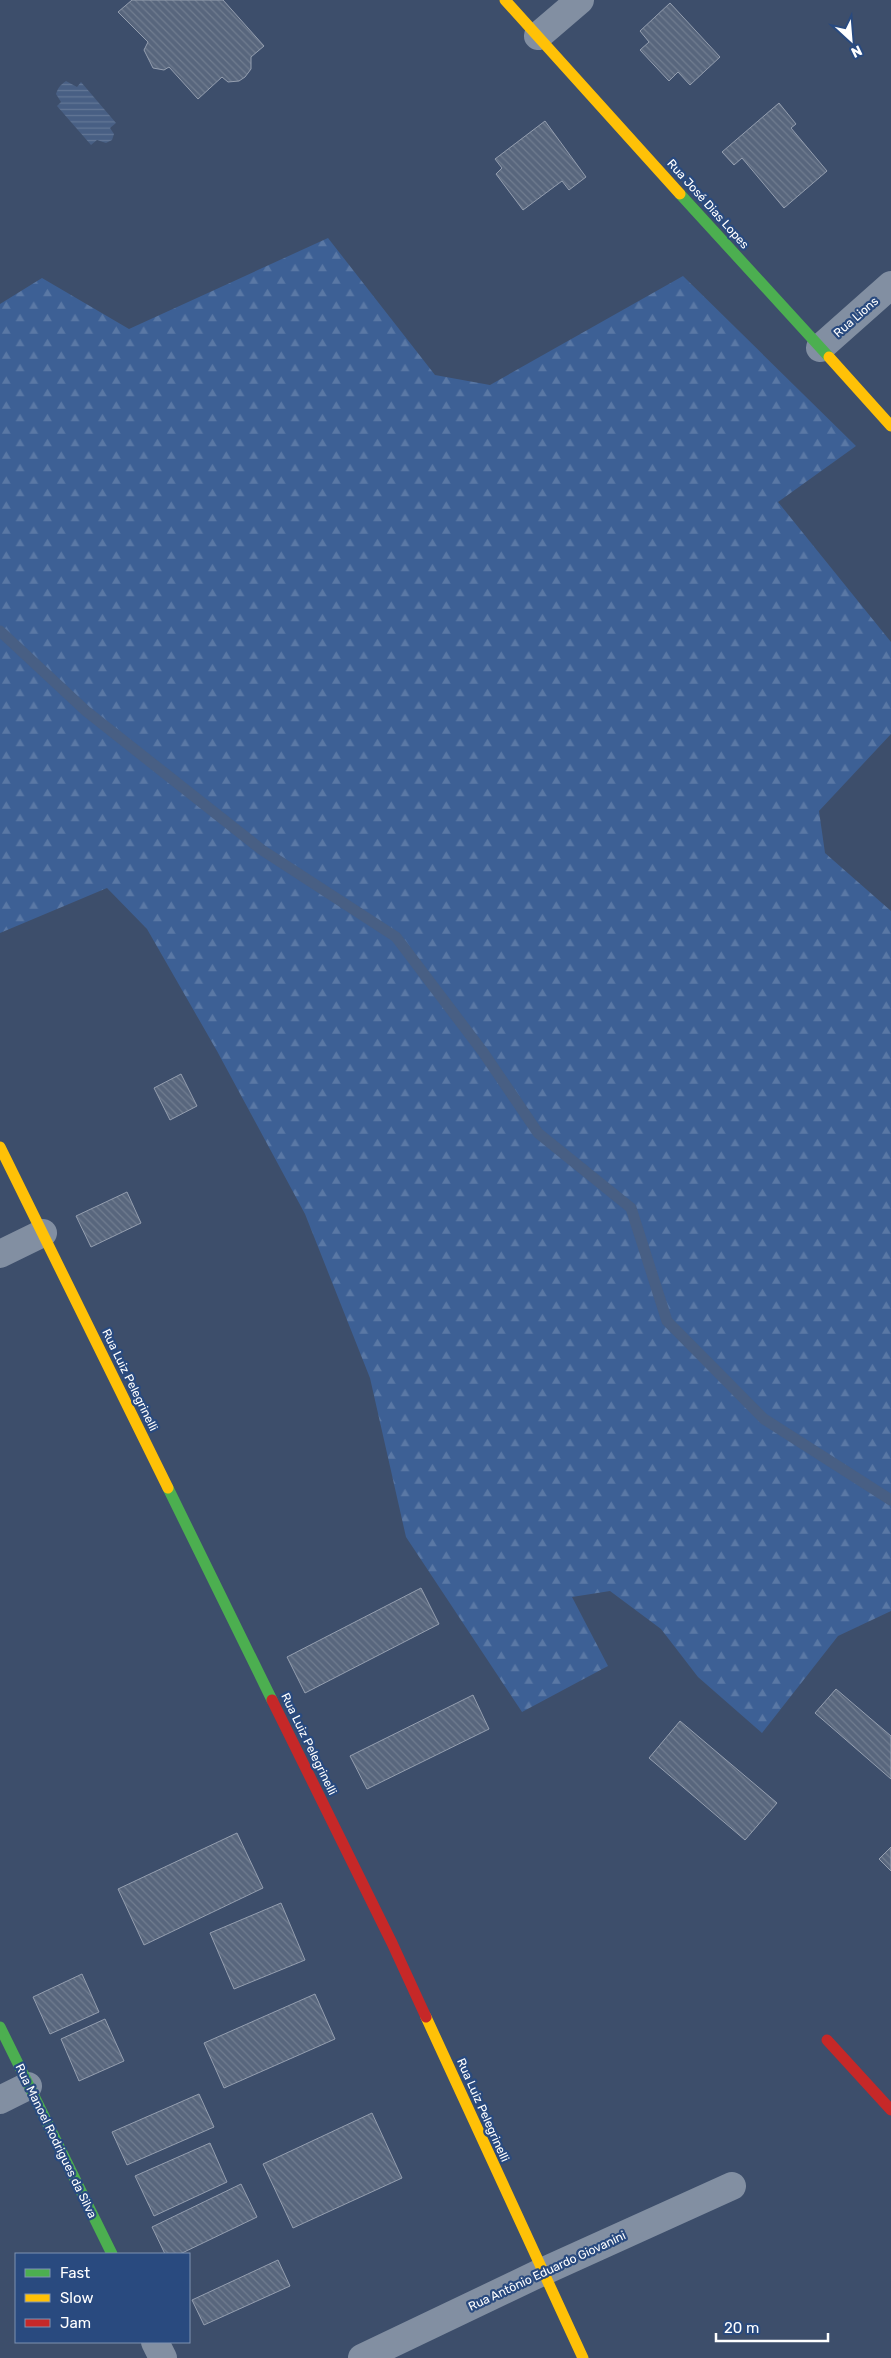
<svg xmlns="http://www.w3.org/2000/svg" width="891" height="2358" font-family="Rubik,sans-serif">
<style>
.forest{fill:url(#forest-firs)}
.water{fill:url(#water-rules)}
.lines{fill:none;stroke-linecap:round;stroke-linejoin:round}
.stream{stroke:#485f84;stroke-width:11}
.building{fill:url(#building-back-hatch);stroke:#959fb0}
.street{stroke:#828fa2;stroke-width:28}
.fast{stroke:#4caf50;stroke-width:11}
.slow{stroke:#ffc107;stroke-width:11}
.jam{stroke:#c62828;stroke-width:11}
.labels{text-anchor:middle;stroke-width:4.5;stroke-linejoin:round;paint-order:stroke}
.street-label{font-size:12px;fill:#fff;stroke:#294a7f}
</style>
<defs>
<pattern id="forest-firs" width="22" height="20" patternUnits="userSpaceOnUse" patternTransform="scale(1.25)"><rect width="22" height="20" fill="#3d6095"/><path d="M5 1l3.5 6h-7zM16 11l3.5 6h-7z" fill="#5a78a5"/></pattern>
<pattern id="water-rules" width="6" height="5" patternUnits="userSpaceOnUse" patternTransform="scale(1.25)"><rect width="6" height="5" fill="#485f84"/><path d="M0 2.5h6" fill="none" stroke="#637796"/></pattern>
<pattern id="building-back-hatch" width="6" height="6" patternUnits="userSpaceOnUse" patternTransform="scale(1.25)"><rect width="6" height="6" fill="#58667d"/><path d="M-1 5l2 2M0 0l6 6M5-1l2 2" fill="none" stroke="#717d90"/></pattern>
</defs>
<rect width="100%" height="100%" fill="#3d4e6b"/>
<!-- forest -->
<path class="forest" d="M328,238L435,375L490,385L683,276L856,446L778,502L891,642V734L819,811L825,853L891,911V1611L838,1636L762,1733L698,1677L661,1629L610,1591L572,1597L608,1666L522,1712L406,1537L370,1378L305,1214L217,1051L147,929L107,888L0,933V304L42,278L129,329Z"/>
<!-- water -->
<path class="water" d="M66,81L77,87L81,82L116,123L110,128L114,134L112,140L106,143L97,140L91,145L57,106L61,102L56,94C58,88 60,85 66,81Z"/>
<g class="lines">
<!-- stream -->
<path class="stream" d="M0,631L86,711L262,850L396,937L483,1052L538,1133L631,1208L667,1321L764,1419L891,1500"/>
</g>
<!-- building -->
<path class="building" d="M132,0H223L264,46L251,57V69L245,77L239,81L228,82L222,77L198,99L169,67L164,70L153,68L144,50L148,42L118,12Z
M670,3L720,57L690,85L678,72L669,81L640,50L649,42L640,31Z
M779,103L796,124L791,128L827,171L784,208L742,158L734,165L722,152Z
M545,121L586,177L569,190L562,181L523,210L496,174L502,168L495,159Z
M181,1074L197,1106L170,1120L154,1088Z
M127,1192L141,1223L91,1247L76,1216Z
M421,1588L439,1624L305,1693L287,1657Z
M836,1689L891,1736V1779L815,1713Z
M473,1695L489,1729L367,1789L350,1756Z
M680,1721L777,1803L745,1840L649,1758Z
M237,1833L263,1888L144,1945L118,1889Z
M891,1847V1871L879,1859Z
M281,1903L305,1960L234,1989L210,1933Z
M82,1974L99,2012L50,2034L33,1997Z
M315,1994L335,2039L224,2088L204,2043Z
M105,2019L124,2061L79,2081L61,2039Z
M199,2094L214,2127L127,2165L112,2132Z
M372,2113L402,2178L293,2228L263,2164Z
M210,2143L227,2182L154,2216L135,2176Z
M241,2184L257,2217L180,2254H165L152,2227Z
M278,2260L290,2286L204,2325L192,2300Z"/>
<g class="lines">
<!-- street -->
<path class="street" d="M538,36L580,0
M820,348L891,285
M0,1254L43,1233
M0,2100L28,2086
M155,2342L163,2358
M362,2358L542,2272L732,2186"/>
<!-- fast -->
<path class="fast" d="M680,194L829,357
M168,1488L272,1700
M0,2027L112,2254"/>
<!-- slow -->
<path class="slow" d="M505,0L680,194
M829,357L891,426
M0,1147L168,1488
M426,2017L583,2358"/>
<!-- jam -->
<path class="jam" d="M272,1700L392,1943L426,2017
M827,2040L891,2110"/>
</g>
<g class="labels">
<!-- street labels -->
<g class="street-label">
<text transform="translate(708 204) rotate(48)" y="4">Rua José Dias Lopes</text>
<text transform="translate(856 317) rotate(-41)" y="4">Rua Lions</text>
<text transform="translate(130 1380) rotate(64)" y="4">Rua Luiz Pelegrinelli</text>
<text transform="translate(309 1744) rotate(64)" y="4">Rua Luiz Pelegrinelli</text>
<text transform="translate(483 2110) rotate(66)" y="4">Rua Luiz Pelegrinelli</text>
<text transform="translate(56 2141) rotate(64)" y="4">Rua Manoel Rodrigues da Silva</text>
<text transform="translate(547 2271) rotate(-25)" y="4">Rua Antônio Eduardo Giovanini</text>
</g>
</g>
<!-- legend -->
<rect x="15" y="2253" width="175" height="90" fill="#294a7f" stroke="#7f92b2"/>
<rect x="25" y="2269" width="25" height="8" fill="#4caf50" stroke="#7f92b2"/>
<text x="60" y="2278" font-size="15" fill="#ffffff">Fast</text>
<rect x="25" y="2294" width="25" height="8" fill="#ffc107" stroke="#7f92b2"/>
<text x="60" y="2303" font-size="15" fill="#ffffff">Slow</text>
<rect x="25" y="2319" width="25" height="8" fill="#c62828" stroke="#7f92b2"/>
<text x="60" y="2328" font-size="15" fill="#ffffff">Jam</text>
<!-- north arrow -->
<g transform="translate(851 40) rotate(154)" stroke="#294a7f" stroke-width="4" paint-order="stroke">
<path d="M0-4L9 19L0 12L-9 19Z" fill="#ffffff"/>
<text y="-8" font-size="14" font-weight="bold" text-anchor="middle" fill="#ffffff">N</text>
</g>
<!-- scale -->
<path d="M716 2333v8h112v-8" fill="none" stroke="#ffffff" stroke-width="2.5"/>
<text x="724" y="2333" font-size="15" fill="#ffffff" stroke="#294a7f" stroke-width="4" paint-order="stroke">20 m</text>
</svg>
